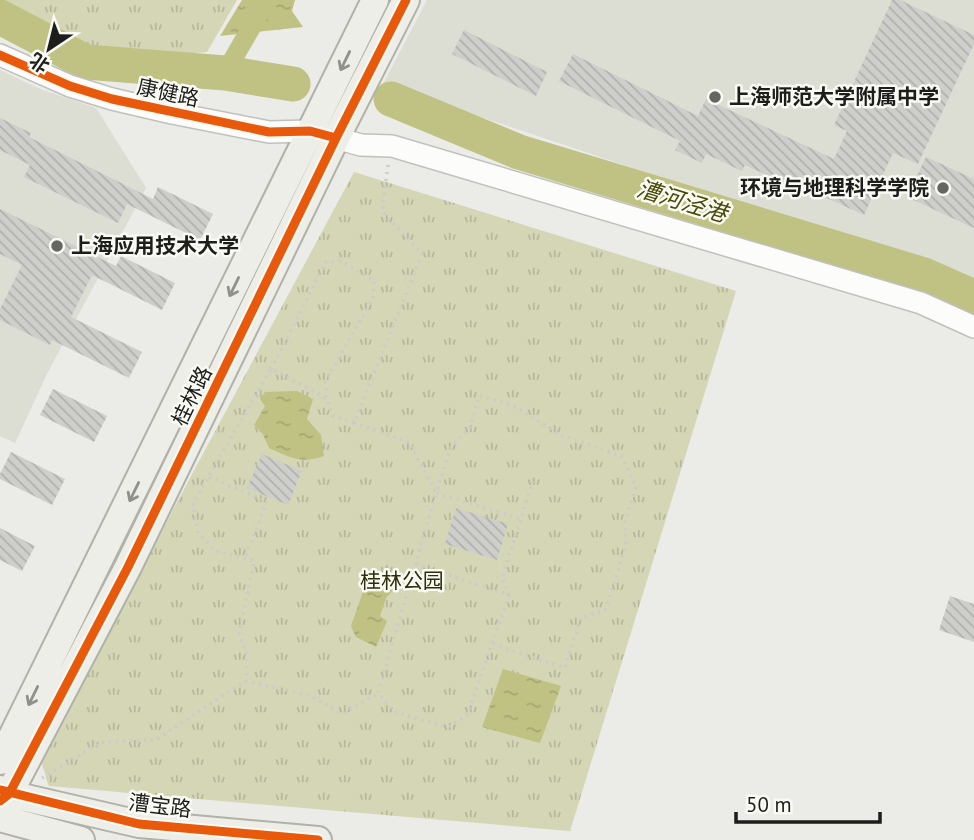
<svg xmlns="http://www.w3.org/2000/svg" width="974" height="840" font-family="'PT Sans','Noto Sans SC',sans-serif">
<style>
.built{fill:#dcddd3}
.park{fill:url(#park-tufts)}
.water{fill:url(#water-ripples)}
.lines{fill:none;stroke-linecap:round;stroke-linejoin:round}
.canal{stroke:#c0c284;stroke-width:19}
.river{stroke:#c0c284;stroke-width:35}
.building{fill:url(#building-back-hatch)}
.minor-casing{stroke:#c0c0bd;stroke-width:24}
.major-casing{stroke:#b1b1a7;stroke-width:30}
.path{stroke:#cbcbca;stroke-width:3.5;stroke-dasharray:2 5;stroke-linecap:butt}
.minor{stroke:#fcfcfb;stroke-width:21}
.major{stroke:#eeeee8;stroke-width:26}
.cycleway-casing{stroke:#f9faf3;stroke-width:13}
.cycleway{stroke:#e8590c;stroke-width:9}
.oneway{stroke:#90908c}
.poi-dot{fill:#656562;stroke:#f9faf3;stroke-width:2.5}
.labels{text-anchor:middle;stroke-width:5;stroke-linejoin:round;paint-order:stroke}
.street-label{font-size:21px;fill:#1d1d1b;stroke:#f9faf3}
.poi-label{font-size:21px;font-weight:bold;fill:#1d1d1b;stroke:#f9faf3;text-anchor:start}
.park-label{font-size:21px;fill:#2e2f08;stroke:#f9faf3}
.water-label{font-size:23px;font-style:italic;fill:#494a04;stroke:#f9faf3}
</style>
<defs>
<pattern id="park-tufts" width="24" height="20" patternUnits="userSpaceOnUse" patternTransform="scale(1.75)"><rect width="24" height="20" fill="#d4d6b5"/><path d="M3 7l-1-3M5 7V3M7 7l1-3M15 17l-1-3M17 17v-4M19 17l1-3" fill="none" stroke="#b6b79b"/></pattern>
<pattern id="water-ripples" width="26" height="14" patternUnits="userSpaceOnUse" patternTransform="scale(1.75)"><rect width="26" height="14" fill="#c0c284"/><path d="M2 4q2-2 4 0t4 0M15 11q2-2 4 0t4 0" fill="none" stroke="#a5a671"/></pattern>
<pattern id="building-back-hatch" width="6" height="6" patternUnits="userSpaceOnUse" patternTransform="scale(1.75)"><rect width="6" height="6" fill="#cececb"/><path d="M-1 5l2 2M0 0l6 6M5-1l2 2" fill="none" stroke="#b0b0ae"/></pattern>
</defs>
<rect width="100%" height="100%" fill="#ebebe7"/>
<!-- built -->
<path class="built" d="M427,0H974V283L383,84Z
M0,70L40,89L96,108L146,188L47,374L15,443L0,436Z"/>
<!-- park -->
<path class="park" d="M0,0H237L207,52L86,62L0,17Z
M354,172L736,291L570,831L49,786L40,758Z"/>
<!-- water -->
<path class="water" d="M242,0H295L292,11L303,27L220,36Z
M297,391L313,399L307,419L321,435L324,456C300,464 292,458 269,448L263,434L254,425L265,406L260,399L265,392Z
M370,572L398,585L386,598L380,616L387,621L376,647L356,637L351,626Z
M503,669L561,686L540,743L482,727Z"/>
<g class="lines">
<!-- canal -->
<path class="canal" d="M225,73L267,0"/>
<!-- river -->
<path class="river" d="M0,17L86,62L225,73L293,84
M391,99L519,152L924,275L974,297"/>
</g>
<!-- building -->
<path class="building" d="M892,0H900L974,35V44L918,164L893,153L864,215L818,194L816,198L745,165L742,171L706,154L702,163L675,150L680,141L559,81L573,54L698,116L706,99L834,159L847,131L834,125Z
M464,30L547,72L536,96L452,54Z
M0,118L31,133L29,137L153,199L158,187L213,214L200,240L127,204L118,223L24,177L30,165L0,150Z
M926,157L974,179V228L907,197Z
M0,209L116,266L121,256L175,283L162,310L92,275L71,317L142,352L129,378L52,340L50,345L0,320V309L22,265L0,254Z
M53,389L107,416L94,442L40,415Z
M11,452L65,479L52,505L0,479V474Z
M262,454L302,471L288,505L247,488Z
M456,508L508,524L497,560L445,544Z
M0,528L35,546L22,571L0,560Z
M950,596L974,604V642L939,630Z"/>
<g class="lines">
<!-- minor casing -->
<g class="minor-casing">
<path id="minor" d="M0,55L70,86L112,99L172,113L269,132L310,131L361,145L392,146L921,303L974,327"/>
</g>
<!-- major casing -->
<g class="major-casing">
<path id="major" d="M0,761L375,0
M0,789L9,794L139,824L318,840
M0,801L9,794L128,567L336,138L406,0
M0,818L81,840"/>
</g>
<!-- path -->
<path class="path" d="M388,165L382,211L422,254L354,423L409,442L436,493L378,693L394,712L448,727L467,715L509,595L415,564
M271,369L326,262L341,261L374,281L373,299L325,381L326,398
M354,423L333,416L326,398L271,369L193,503L198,532L214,550L254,561L239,633L247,654L246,681L309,695L343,714L378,693
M209,477L267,501L245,558
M509,595L502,577L533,481
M493,644L565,668L581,617L605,610L626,546L625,522L636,486L621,456L561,435L512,405L479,396L470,427L450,449L436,493L521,519
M42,778L101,742L156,740L245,681"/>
<!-- minor -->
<use href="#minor" class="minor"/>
<!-- major -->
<use href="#major" class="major"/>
<!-- cycleway casing -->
<g class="cycleway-casing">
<path id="cycleway" d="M0,55L70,86L112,99L269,132L310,131L336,138
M1,790L139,824L318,840
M0,801L9,794L128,567L336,138L406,0"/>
</g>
<!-- cycleway -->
<use href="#cycleway" class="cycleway"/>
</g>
<!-- one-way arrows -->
<defs><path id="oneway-shaft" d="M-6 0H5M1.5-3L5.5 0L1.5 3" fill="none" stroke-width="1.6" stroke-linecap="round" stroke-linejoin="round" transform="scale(1.75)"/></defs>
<g class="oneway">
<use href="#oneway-shaft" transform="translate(345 61) rotate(116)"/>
<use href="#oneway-shaft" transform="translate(234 287) rotate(116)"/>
<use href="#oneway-shaft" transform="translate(134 492) rotate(116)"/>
<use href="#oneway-shaft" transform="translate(33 696) rotate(116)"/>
</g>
<!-- markers -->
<g class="poi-dot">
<circle cx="715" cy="97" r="7"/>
<circle cx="943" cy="188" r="7"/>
<circle cx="57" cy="246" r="7"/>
</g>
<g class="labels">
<!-- street labels -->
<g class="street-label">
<text transform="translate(168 93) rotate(12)" y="7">康健路</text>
<text transform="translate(192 396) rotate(-64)" y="7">桂林路</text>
<text transform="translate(160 806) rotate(7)" y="7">漕宝路</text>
</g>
<!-- poi labels -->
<g class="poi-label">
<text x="729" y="104">上海师范大学附属中学</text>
<text x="929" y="195" text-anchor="end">环境与地理科学学院</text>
<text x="71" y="253">上海应用技术大学</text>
</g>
<!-- park labels -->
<g class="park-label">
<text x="402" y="588">桂林公园</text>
</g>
<!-- water labels -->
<g class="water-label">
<text transform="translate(682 201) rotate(17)" y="8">漕河泾港</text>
</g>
</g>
<!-- north arrow -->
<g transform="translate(49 49) rotate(215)" stroke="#f9faf3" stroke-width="5" paint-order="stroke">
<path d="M0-5L12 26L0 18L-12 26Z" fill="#1d1d1b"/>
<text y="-10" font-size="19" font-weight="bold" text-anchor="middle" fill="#1d1d1b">北</text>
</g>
<!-- scale -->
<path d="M736 812v10h144v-10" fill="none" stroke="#1d1d1b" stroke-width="3.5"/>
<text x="746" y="812" font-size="21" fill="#1d1d1b" stroke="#f9faf3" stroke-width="5" paint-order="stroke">50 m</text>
</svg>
